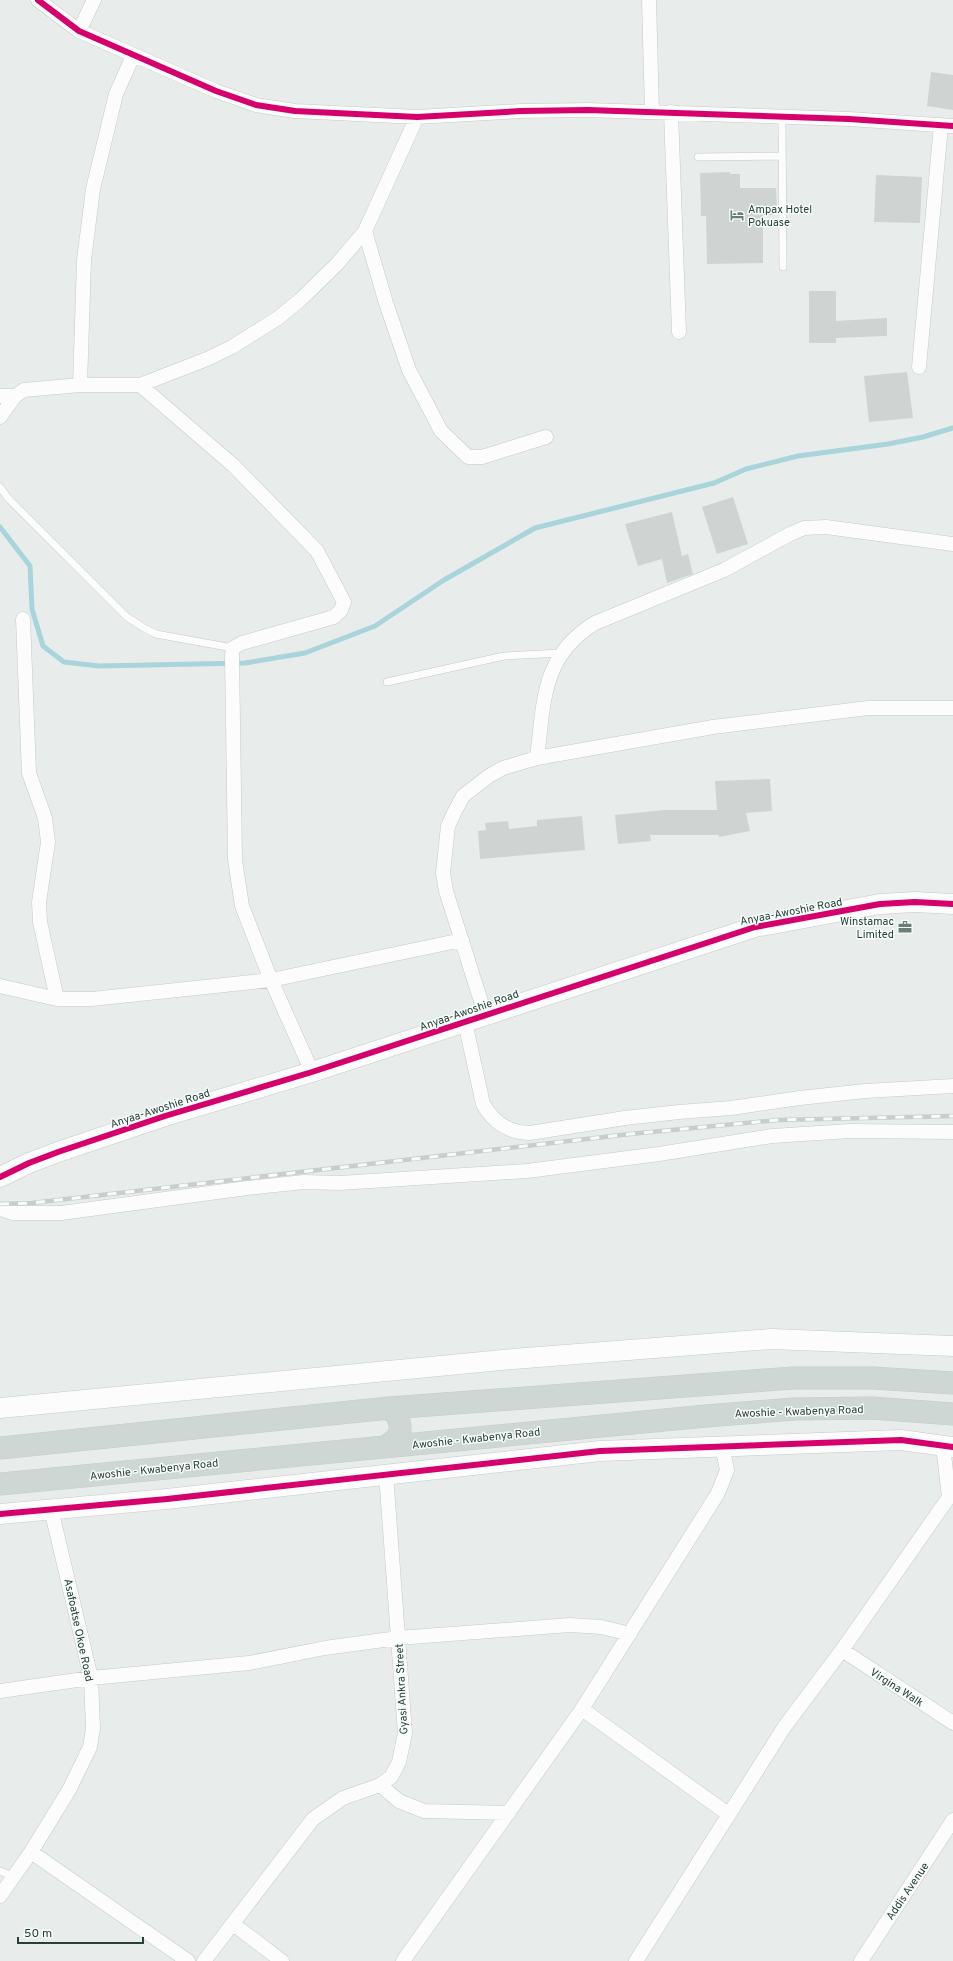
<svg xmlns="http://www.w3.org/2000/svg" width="953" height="1961" font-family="Overpass,sans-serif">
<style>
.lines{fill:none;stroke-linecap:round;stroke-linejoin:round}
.stream{stroke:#a9d4db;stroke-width:5}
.building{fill:#cfd4d2}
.lane-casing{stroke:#c5cac8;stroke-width:8}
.street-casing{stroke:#c5cac8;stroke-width:15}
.secondary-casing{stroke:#c3cbc8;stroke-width:21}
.primary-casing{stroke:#c3ccc9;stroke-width:23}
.lane{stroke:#fcfcfc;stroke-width:7}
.street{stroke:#fcfcfc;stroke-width:14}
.secondary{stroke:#fcfcfc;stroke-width:20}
.primary{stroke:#cfd7d5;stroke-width:22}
.rail-casing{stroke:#c9cdcc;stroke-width:4.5}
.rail{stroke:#f7fbf9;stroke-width:3;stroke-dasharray:9;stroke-linecap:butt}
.cycleway-casing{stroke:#f7fbf9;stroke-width:8}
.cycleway{stroke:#d6006c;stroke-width:6}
.labels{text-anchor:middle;stroke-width:3;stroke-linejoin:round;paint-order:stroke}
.poi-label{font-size:11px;fill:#24423a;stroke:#f7fbf9;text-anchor:start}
.street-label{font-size:11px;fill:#24423a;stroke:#f7fbf9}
</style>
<rect width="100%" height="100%" fill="#e8edeb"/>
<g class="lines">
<!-- stream -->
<path class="stream" d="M0,527L30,566L32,609L43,646L64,662L99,666L245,663L305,653L375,626L444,580L535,528L714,483L746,469L798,456L888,444L923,437L953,428"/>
</g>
<!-- building -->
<path class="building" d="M931,72L953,75V110L927,106Z
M730,172V174H740V188H776L777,209L772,210L773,215H763V263L707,264L706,216H701L700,173Z
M876,175L922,177L920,223L874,222Z
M809,291H836V321L887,318V336L836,338V343H809Z
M907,372L913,418L869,422L864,376Z
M733,497L748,544L717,554L702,507Z
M672,512L682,556L688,554L693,574L667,583L662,559L638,566L625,524Z
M770,779L772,811L746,813L750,831L719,837V835H650L651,841L618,844L615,815L665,810H717L715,781Z
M582,816L585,850L480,859L478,831L486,830L485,823L508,821L509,829L537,826V820Z"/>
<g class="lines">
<!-- lane casing -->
<g class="lane-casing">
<path id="lane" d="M782,118L783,267
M698,157L782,156
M0,487L8,498L127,617L144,628L156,634L233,648
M387,682L504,656L561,653
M0,1871L14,1877"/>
</g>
<!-- street casing -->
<g class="street-casing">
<path id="street" d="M38,0L79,31L216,91L256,105L295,111L417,117L521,111L588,110L849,119L953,126
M649,0L652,112
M79,31L94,0
M671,112L679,332
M365,231L386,303L409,370L441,431L468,457H482L546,437
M919,367L941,125
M80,385L84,260L93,189L116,94L133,56
M140,385L234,466L317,551L344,602L341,610L334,617L242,643L233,648L232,655L235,860L242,906L271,980L312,1072
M0,396H15L24,390L80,385H140L207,359L232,347L278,318L300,300L337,264L365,231L417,117
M0,417L15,396
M23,619L29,773L45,818L48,842L39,902L40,922L57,999
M537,758C544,703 541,656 595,623L724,570L790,534L804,528L826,527L953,544
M0,986L57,999H92L271,980L462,940
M485,1014L446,891L443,873L448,826L455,811L463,796L489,776L503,768L537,758L713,727L868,708H953
M465,1022L483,1104C493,1122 509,1133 530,1133L625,1118L679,1112L731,1108L800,1098L865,1091L953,1086
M0,1209L13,1213H61L247,1188L304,1182L340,1183L527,1171L659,1154L772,1136L850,1131L953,1132
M842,1650L953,1723
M0,1691L91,1678L249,1663L325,1648L398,1638L570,1625L601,1627L630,1634
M582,1709L728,1814
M380,1785L399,1801L424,1811L509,1813
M31,1852L188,1961
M0,1896L31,1852L69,1790L90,1747L93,1728L91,1678L51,1509
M233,1924L282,1961
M204,1961L313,1819L343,1798L380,1785L391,1777L399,1762L405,1733L386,1474
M403,1961L582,1709L718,1493L727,1470L722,1446
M636,1961L785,1726L842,1650L949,1497L943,1446
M861,1961L953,1820"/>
</g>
<!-- secondary casing -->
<g class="secondary-casing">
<path id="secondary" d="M0,1177L29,1163L58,1152L165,1116L312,1072L755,927L880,904L915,902L953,904
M0,1408L513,1359L771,1339L953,1346
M0,1514L167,1499L600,1451L901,1440L953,1447"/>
</g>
<!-- primary casing -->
<g class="primary-casing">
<path id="primary" d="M387,1446C401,1436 403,1431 397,1415L389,1408
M0,1448L389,1408L793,1378H873L953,1383
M0,1484L706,1416L794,1409L872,1408L953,1414"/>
</g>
<!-- lane -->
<use href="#lane" class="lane"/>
<!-- street -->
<use href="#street" class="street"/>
<!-- secondary -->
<use href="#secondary" class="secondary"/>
<!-- primary -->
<use href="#primary" class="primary"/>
<!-- rail casing -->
<g class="rail-casing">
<path id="rail" d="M0,1204L32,1203L630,1134L778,1120L953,1116"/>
</g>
<!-- rail -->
<use href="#rail" class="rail"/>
<!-- cycleway casing -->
<g class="cycleway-casing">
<path id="cycleway" d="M38,0L79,31L216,91L256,105L295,111L417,117L521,111L588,110L849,119L953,126
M0,1177L29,1163L58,1152L165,1116L312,1072L755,927L880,904L915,902L953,904
M0,1514L167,1499L600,1451L901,1440L953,1447"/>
</g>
<!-- cycleway -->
<use href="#cycleway" class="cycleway"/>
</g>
<!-- icons -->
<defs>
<g id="hotel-bare" transform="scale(1.08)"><path d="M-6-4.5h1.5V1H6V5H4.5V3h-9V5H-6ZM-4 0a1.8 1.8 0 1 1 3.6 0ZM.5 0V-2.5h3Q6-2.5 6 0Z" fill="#697e78" stroke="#f7fbf9" stroke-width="2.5" paint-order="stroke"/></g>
<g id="office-bare" transform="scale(1.08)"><path d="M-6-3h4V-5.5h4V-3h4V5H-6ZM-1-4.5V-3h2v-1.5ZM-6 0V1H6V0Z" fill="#697e78" stroke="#f7fbf9" stroke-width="2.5" paint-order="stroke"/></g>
</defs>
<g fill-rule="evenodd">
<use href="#hotel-bare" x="737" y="215"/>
<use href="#office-bare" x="905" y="927"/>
</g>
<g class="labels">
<!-- poi labels -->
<g class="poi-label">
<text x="748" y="213">Ampax Hotel<tspan x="748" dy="13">Pokuase</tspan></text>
<text x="894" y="925" text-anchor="end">Winstamac<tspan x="894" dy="13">Limited</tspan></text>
</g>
<!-- street labels -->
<g class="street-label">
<text transform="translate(791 911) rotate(-11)" y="4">Anyaa-Awoshie Road</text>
<text transform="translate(469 1010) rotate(-19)" y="4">Anyaa-Awoshie Road</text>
<text transform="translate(160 1108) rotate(-18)" y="4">Anyaa-Awoshie Road</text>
<text transform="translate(799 1411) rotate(-2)" y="4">Awoshie - Kwabenya Road</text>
<text transform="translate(476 1438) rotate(-6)" y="4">Awoshie - Kwabenya Road</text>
<text transform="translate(154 1469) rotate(-6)" y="4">Awoshie - Kwabenya Road</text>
<text transform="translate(79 1630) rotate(78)" y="4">Asafoatse Okoe Road</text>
<text transform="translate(897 1687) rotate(33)" y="4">Virgina Walk</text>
<text transform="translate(401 1689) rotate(-93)" y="4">Gyasi Ankra Street</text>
<text transform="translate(907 1891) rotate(-56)" y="4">Addis Avenue</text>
</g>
</g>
<!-- scale -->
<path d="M18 1937v6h125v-6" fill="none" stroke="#24423a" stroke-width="2"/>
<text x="24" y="1937" font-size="12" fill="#24423a" stroke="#f7fbf9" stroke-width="3" paint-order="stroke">50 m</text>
</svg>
